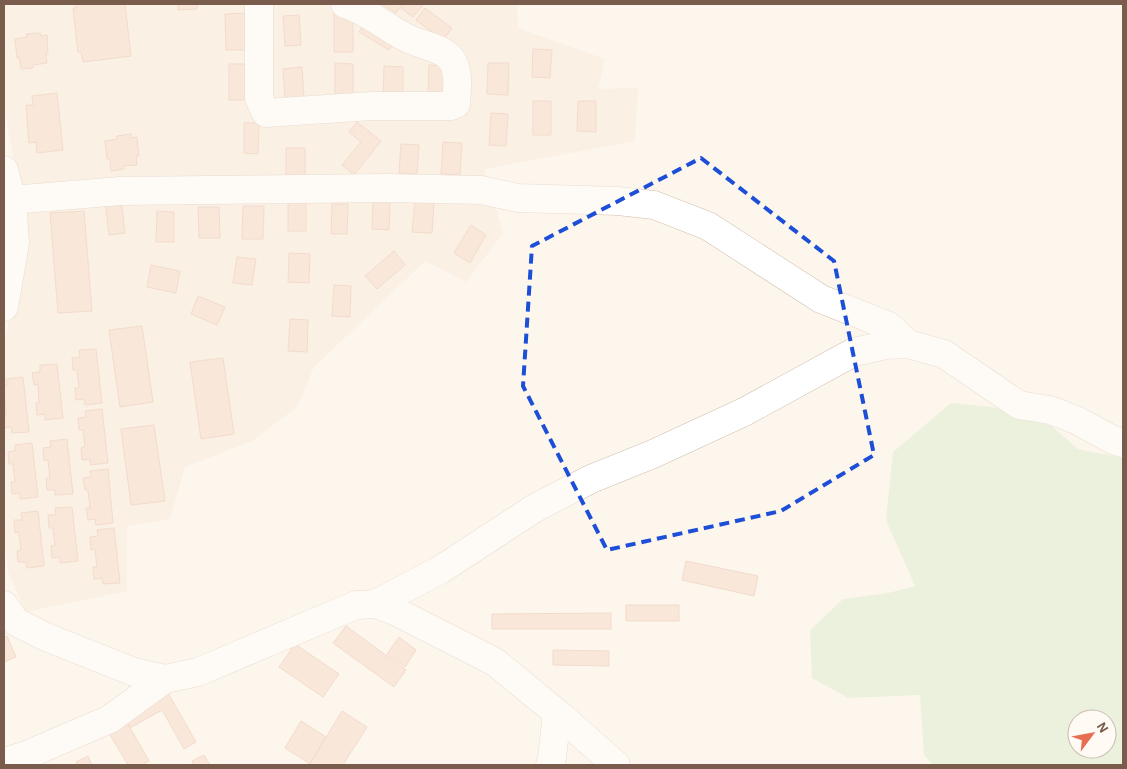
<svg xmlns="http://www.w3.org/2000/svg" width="1127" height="769" font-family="'Alegreya Sans',sans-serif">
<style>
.residential{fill:#f5e8da}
.green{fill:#d8ecc9;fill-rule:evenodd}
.building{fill:#f3d5c3;stroke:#e6bba3}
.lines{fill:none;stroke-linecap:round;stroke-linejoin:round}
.minor-casing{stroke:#d1beb0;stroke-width:29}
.minor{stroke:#fff;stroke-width:28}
.marked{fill:none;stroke:#1d4ed8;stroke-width:4;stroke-dasharray:10 6;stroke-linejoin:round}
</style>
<rect width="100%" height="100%" fill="#fdf6ec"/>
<!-- residential -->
<path class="residential" d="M4,4H517L518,28L605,59L598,89L638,88L635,141L484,169L503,233L466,282L425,261L314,367L297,407L252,441L185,467L170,519L127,526V591L26,612L9,574L4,542V342L20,277L26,228L4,105Z"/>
<!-- green -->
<path class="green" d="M951,403L992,407L1048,423L1078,449L1123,458V765H933L924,755L920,695L848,698L812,678L810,630L843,599L888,593L915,586L886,520L893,452ZM1077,719H1107V749H1077Z"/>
<!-- building -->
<path class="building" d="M76,4H125L131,56L83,62L81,52H78L73,8H76Z
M178,4H197V9L178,10Z
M382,4H402L396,13Z
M404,4H424L413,17L401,8Z
M425,8L452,28L443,40L416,20Z
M247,13V50H226L225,14Z
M334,13H353V52H334Z
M299,15L301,45L285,46L283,16Z
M367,19L397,37L389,50L359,32Z
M40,33L41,36L47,35L48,54H46L47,63L33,65V68L21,69L19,57L17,58L15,39L27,37L26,34Z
M533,49L552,50L550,78L532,77Z
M335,63L353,64V95L335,94Z
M488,63H509L508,95L487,94Z
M229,64H248V100H229Z
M429,65L447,66L446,95H428Z
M384,66L403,67V97H383Z
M302,67L304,98L285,99L283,69Z
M57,93L63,150L37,153L36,142L29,143L26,105H33L32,96Z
M533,101H551V135H533Z
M578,101H596V132L577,131Z
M491,113L508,114L506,146L489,145Z
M357,122L381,141L354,175L342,165L361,142L349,132Z
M244,123H259L258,154L244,153Z
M131,134V138L137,137L139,156H136L137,165L123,166L124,169L111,171L110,159H107L105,141L117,139V136Z
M443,142L462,143L460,175L441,174Z
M401,144L419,145L417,174L399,173Z
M286,148H305V176H286Z
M121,197L125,233L109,235L105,199Z
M288,199H306V231H288Z
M415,201L434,203L432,233L412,232Z
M373,202H390L389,230L372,229Z
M332,204H348L347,234H331Z
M243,206H264L263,239H242Z
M198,207H219L220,238H199Z
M84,211L92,311L58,313L50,213Z
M157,211L174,212V242H156Z
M471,225L486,235L470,263L454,253Z
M394,251L405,265L377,289L365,276Z
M289,253L310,254L309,283L288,282Z
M237,257L256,259L252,285L233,283Z
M151,265L180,271L176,293L147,287Z
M334,285L351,286L350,317L332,316Z
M198,296L225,307L217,325L191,314Z
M290,319L308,320L307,352L288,351Z
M142,326L153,402L120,407L109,330Z
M96,349L102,403L85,405L84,399L76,400L75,388H79L77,370H73L72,358L80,357L79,350Z
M223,358L234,434L201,439L190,362Z
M57,364L63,418L45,420V414L37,415L36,403L39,402L38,384L34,385L32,373L40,372V365Z
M23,377L29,432L12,433L11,427L4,428V416H6L4,385H7L6,379Z
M102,409L108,463L90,465V459L82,460L81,448L85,447L83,430H79L78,418L86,417L85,411Z
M154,425L165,501L131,505L121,429Z
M67,439L73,494L55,495V490H47L46,478H50L48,460L44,461L43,448L51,447L50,441Z
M32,443L38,497L20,499V493L12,494L11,482H15L13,464H9L8,452L15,451V445Z
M108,469L113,523L96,525L95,519L88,520L86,508H90L88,490H85L83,478L91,477L90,471Z
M72,507L78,561L60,563V557L52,558L51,546L55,545L53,528H49L48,515H56L55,508Z
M38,511L44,566L27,568L26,562H18L17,551L21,550L19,532L15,533L14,520H22L21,513Z
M114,528L120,583L103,584L102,578L94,579L93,567H97L95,549L91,550L90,537L98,536L97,530Z
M686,561L758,576L754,596L682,580Z
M626,605H679V621H626Z
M611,613V629H492V614Z
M346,626L406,670L394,687L333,643Z
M7,636L16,657L4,662V638Z
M399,637L416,650L405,667L387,654Z
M295,644L339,674L323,697L279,667Z
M553,650L609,651V666L553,665Z
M168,693L196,742L184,749L162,710L130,728L124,717Z
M342,711L367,727L343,765H313L310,764Z
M124,717L149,761L141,765H128L106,728Z
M301,721L326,737L310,764L285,748Z
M204,755L210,765H194L192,761Z
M88,756L92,765H78L76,762Z"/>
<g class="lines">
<!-- minor casing -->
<g class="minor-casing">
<path id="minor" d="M259,4V98L266,113L372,106H451L456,104C457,90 460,71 451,59C443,48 421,45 409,39C387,29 369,11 345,4
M4,170L12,200L15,243L4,307
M12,200L120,191L387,188L481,190L518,198L618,201L654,205L708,226L821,299L889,326L908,344
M375,604L440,570L535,508L591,479L653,454L744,412L854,352L886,345L908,344L944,354L1019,405L1050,410L1076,420L1113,440L1123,443
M4,605L16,622L46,637L134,672L165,679L198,672L356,605L375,604L395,611L495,662L562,717L616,765
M4,762L24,756L110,719L165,679
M550,765L552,758L557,713"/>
</g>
<!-- minor -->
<use href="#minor" class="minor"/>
</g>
<!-- marked area -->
<path d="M0 0H1127V769H0ZM701,158L834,261L874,455L781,511L607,550L523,386L532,246Z" fill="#fdf6ec" fill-opacity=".55" fill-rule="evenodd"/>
<path class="marked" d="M701,158L834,261L874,455L781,511L607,550L523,386L532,246Z"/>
<!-- border -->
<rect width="1127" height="769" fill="none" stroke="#7a5c4d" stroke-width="10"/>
<!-- north arrow -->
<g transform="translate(1092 734) rotate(58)"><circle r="24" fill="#fffaf3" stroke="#cabbb1"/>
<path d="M0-4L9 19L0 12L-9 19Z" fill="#e76f51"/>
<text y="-8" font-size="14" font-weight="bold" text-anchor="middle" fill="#7a5c4d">N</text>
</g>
</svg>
